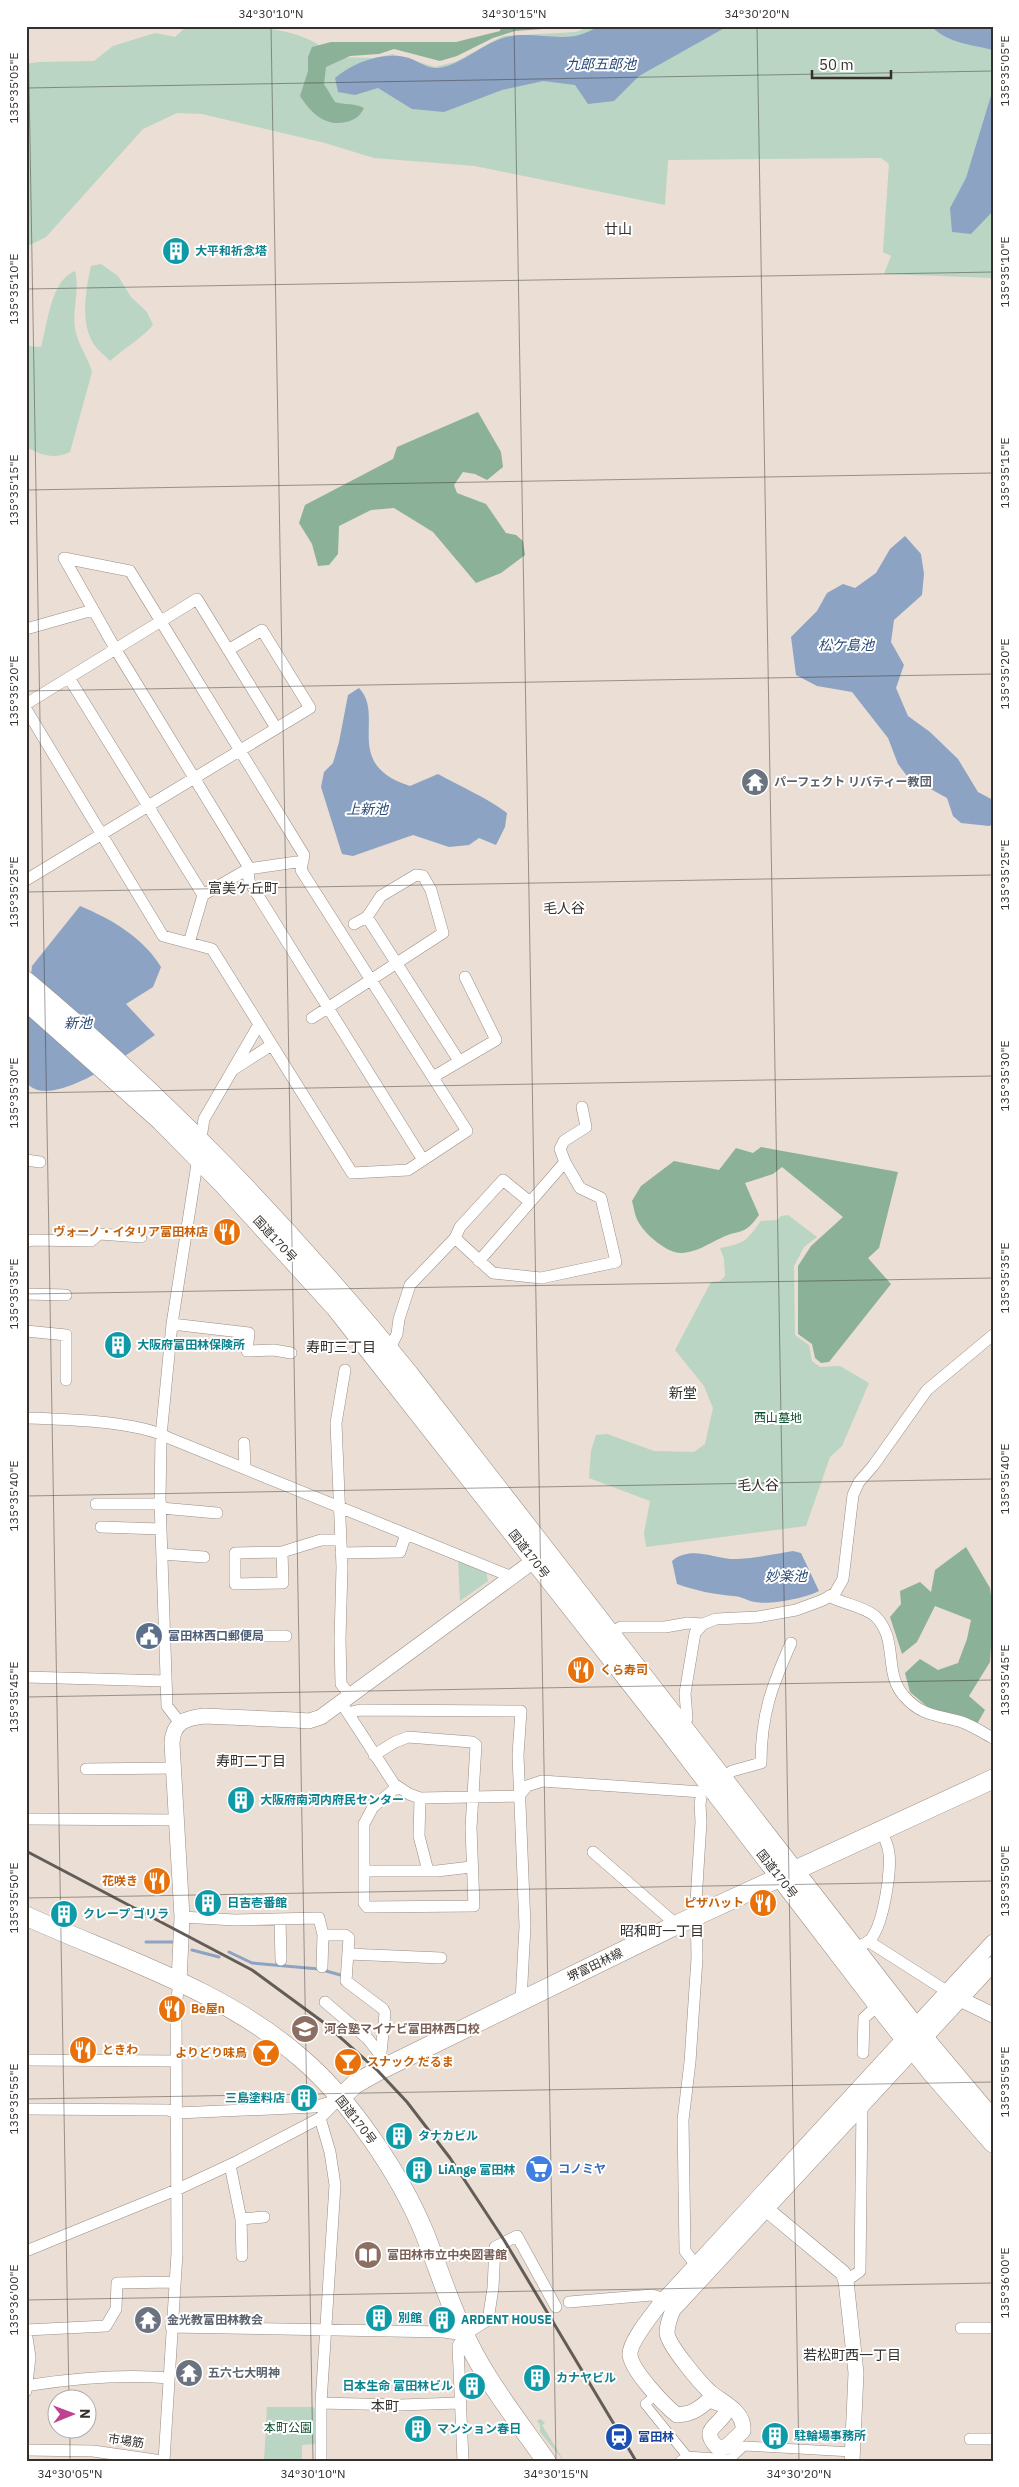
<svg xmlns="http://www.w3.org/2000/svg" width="1019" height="2487" font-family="'IBM Plex Sans','Noto Sans JP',sans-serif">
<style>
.green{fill:#bad5c3}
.forest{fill:#8bb198}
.water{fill:#8ca3c4}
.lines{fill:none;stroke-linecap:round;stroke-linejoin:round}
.stream{stroke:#8ca3c4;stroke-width:3}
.pedestrian-casing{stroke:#998e85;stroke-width:10}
.minor-casing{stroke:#998e85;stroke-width:12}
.tertiary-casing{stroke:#998e85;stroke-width:16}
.primary-casing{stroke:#998e85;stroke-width:20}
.trunk-casing{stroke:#998e85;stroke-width:20}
.pedestrian{stroke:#fff;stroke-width:9}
.minor{stroke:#fff;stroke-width:11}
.tertiary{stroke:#fff;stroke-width:15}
.primary{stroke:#fff;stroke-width:19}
.trunk{stroke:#fff;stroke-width:19}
.rail{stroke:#635d58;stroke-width:3}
.ticks{fill:none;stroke:#34302c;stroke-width:1;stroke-opacity:0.45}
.labels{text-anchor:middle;stroke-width:4;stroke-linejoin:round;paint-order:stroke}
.culture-label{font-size:12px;font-weight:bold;fill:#0d838f;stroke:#fff;text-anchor:start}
.worship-label{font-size:12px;font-weight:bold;fill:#5b616d;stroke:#fff;text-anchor:start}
.food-label{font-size:12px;font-weight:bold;fill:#c56008;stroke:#fff;text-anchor:end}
.street-label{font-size:12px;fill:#34302c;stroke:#fff}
.park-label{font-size:12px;fill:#0d4f2e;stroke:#fff}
.service-label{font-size:12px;font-weight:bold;fill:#4e5e75;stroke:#fff;text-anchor:start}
.education-label{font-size:12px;font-weight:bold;fill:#785e54;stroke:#fff;text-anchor:start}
.shop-label{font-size:12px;font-weight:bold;fill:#366cbe;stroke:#fff;text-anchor:start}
.transit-label{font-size:12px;font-weight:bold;fill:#164399;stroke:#fff;text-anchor:start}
.water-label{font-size:14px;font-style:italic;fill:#2b4b78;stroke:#fff}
.neighbourhood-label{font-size:14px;fill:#34302c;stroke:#fff}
.neatline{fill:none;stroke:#34302c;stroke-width:2}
.ticks-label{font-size:12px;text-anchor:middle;fill:#34302c}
</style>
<rect width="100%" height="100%" fill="#eaded5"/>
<!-- green -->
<path class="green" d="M187,26C231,26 301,21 333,57L373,58L393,54L435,67L455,62L503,36L576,32L591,26H993V278L884,274L891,256L883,252L889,164L881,158L668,160L665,205L475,166L374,158L325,143L202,114L177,113L143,129L46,237L26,247V64L38,62L94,61L113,46L155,33L175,37Z
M101,264L118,276L131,297L147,312L153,325C142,338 123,349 110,361C105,355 97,350 93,343C80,321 86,289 91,266Z
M75,271C80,289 72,310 75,329C78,345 88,357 92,372L70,452C54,460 41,455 26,447V346L41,347C48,324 50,281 75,271Z
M788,1215L817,1237L804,1247L794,1266L795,1335L809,1345L812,1361L820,1367L840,1366L869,1383L842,1446L830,1457L806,1526L646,1547L644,1533L650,1501L589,1478L591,1451L596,1435L607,1434L654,1451L694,1452L705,1444L713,1408L704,1386L675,1350L711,1282L720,1281L725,1276L724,1259L720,1248C746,1243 746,1241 761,1221L777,1220L781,1216Z
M458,1559L486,1571L488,1581L460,1601Z
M267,2407H313L317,2412L316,2444L302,2445V2461H264Z
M541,2419L545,2423L542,2425L564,2461L540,2432V2425L537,2421Z"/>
<!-- forest -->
<path class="forest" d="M501,26H585L515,31L493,38L457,56L440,61L394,49L379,54L350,56L326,67L324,84L335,102C344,105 356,103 364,108C360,116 355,120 346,122C325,127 311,113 300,96L308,71V57L312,47L331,42H456L500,31Z
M478,412L501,452L503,467L487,480L475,474L463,472L454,485L457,493L486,504L506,533L516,535L523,541L525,555L501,573L476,583L433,532L394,508L371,510L339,526L338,554L329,565L318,566L312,544L299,523L305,505L393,459L397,447Z
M761,1147L898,1172L879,1248L868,1258L891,1284L829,1362L821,1363L815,1358L812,1344L798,1334V1266L811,1246L843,1217L782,1167L773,1174L745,1183L759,1215C743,1237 742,1228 721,1238C708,1244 697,1252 682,1253C668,1254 646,1235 639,1223C635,1217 634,1208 632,1201L641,1186L674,1161L719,1170L736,1148L753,1153Z
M966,1547L990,1588L993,1612L990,1662L969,1696L985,1710L977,1724L930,1709L910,1692L905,1673L920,1659L938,1670L958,1663L967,1639L971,1620L935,1606L917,1642L902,1654L890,1617L901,1604L900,1591L920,1582L931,1592L935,1570Z"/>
<!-- water -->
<path class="water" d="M600,26H728L639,76L614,101L588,104L575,85L543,81L502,90L444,112L412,109L378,88L355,95L338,92L335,78C355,62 383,51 409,58C418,61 428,69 438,68C462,65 480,45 503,38C527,30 556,41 579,35C586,33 593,29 600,26Z
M931,26H993V50C970,44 949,44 931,26Z
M993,89V211L971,234L952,232L950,208L966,178Z
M905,536L921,554L924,574L922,595L894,620L891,642L904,665L896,688L908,716L930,732L958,759L978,792L993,800V824L989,826L961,823L953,816L947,798L907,776L898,764L888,738L852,692L817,686L796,675L791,637L817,611L827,593L843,584L855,588L876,573L890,549Z
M359,688C386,716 341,764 410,786L438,774C461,787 486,797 507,813L505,827L496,845L479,838L469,845L449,847L413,835L353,856L342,854L321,787L324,772L333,763L339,742L348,695Z
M80,906C111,919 143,937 161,967L153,987L126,1004L155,1035C132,1051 49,1114 26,1082V1016L32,966Z
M793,1551L801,1553L819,1591C806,1598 771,1605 755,1602C748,1601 741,1596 733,1596C713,1594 697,1591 677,1584L672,1561C691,1544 716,1560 737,1559C756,1558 774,1554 793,1551Z"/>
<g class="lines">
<!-- stream -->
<path class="stream" d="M146,1942H173
M192,1950L219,1957
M229,1952L252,1963L319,1969L344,1976"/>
<!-- pedestrian casing -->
<g class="pedestrian-casing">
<path id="pedestrian" d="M657,2394L645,2404L691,2461
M680,2461L687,2456L730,2459
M728,2461L744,2446L852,2452"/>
</g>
<!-- minor casing -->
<g class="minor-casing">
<path id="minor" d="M26,629L93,610
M69,678L203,895
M26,704L197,599L276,728
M26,709L163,936L212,949L352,1173L408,1170L467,1131L301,870L304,855L130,571L64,558L116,650L248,866L249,881L423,1160
M26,880L310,708L262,630L228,650
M367,917L459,1061
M189,943L203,895L248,869L303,861
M312,1018L443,933L431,890L423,876L416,875L381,896L367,917L354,924
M234,1069L270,1046
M433,1077L496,1040L465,977
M26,1160L40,1162
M455,1238L493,1273L541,1278L616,1262L601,1198L580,1188L565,1162L560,1149L564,1141L586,1127L582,1107
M26,1242L32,1240L91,1241L99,1234L141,1237
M479,1261L565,1162
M26,1294L66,1295
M172,1324L249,1333L247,1351L274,1350L291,1353
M26,1331L66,1335V1380
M383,1350L393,1342L397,1334L399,1319L410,1285L455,1238L460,1227L503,1180L530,1202
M345,1370L336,1423L342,1567L340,1639L341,1684L350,1695
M26,1418C63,1419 138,1421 169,1438L512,1577
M244,1443L245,1468
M96,1504H161
M161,1508L217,1513
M101,1527L161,1529
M282,1552L283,1583L235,1584V1553L282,1552L321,1540H340
M341,1553L400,1552L406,1534
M162,1554L204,1557
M829,1596C843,1604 863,1606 875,1616C899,1639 883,1673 904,1696C922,1717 939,1715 962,1722C973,1726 983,1733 993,1738
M609,1634L621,1627H665L688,1623L703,1624L716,1619L758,1617L796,1610L823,1600L835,1593L843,1579L853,1495L859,1482L873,1466L927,1390L993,1335
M165,1636H286
M26,1677L166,1681
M344,1707L394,1784L409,1794L420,1798L519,1796L527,1786L542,1781L702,1792L708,1790
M348,1713L360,1710L521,1711L518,1755L525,1926L521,2001
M180,1723L167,1706L160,1500L161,1436L172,1324L204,1119L258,1026
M676,1727L687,1719L685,1693L695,1633L703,1624
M374,1755L395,1742L408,1737L472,1742L476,1745L471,1828L474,1906L367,1907L364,1903V1824L373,1807L397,1787
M86,1769L173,1768
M722,1779L732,1771L761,1763C761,1714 772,1686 791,1643
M420,1798L419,1836L428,1871
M26,1819L176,1820
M593,1852L670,1919L672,1927
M364,1871H437L471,1867
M182,1917L235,1920L319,1918L323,1935L322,1967
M280,1919L281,1960
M323,1935H345L349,1938L346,1981L383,2009L385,2013L381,2053
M868,1941L948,1992
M854,1947C859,1946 865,1944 869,1941C883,1928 893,1867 888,1848C886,1841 883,1835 881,1829
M348,1954L441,1958
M325,2002L368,2039L382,2057
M863,2053L864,2018L878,2005
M26,2060L176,2061
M26,2109L168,2110L177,2113L314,2107L334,2101
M320,2118L330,2152L335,2185L321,2403V2461
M230,2165L241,2219L242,2256
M241,2219L264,2217
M26,2251L176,2190L234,2163L320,2118L340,2098
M696,2265L685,2251L683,2120L690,2062L697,1958L696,1901L701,1822L700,1804L702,1792
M846,2281L860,2271L862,2105
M569,2302L652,2295L665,2299
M171,2327L444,2332L464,2335
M961,2328H993
M26,2330L106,2326L116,2309L117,2283L173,2282
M26,2331L30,2357L26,2391
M26,2387L31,2385C77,2378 123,2374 169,2378
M321,2403L400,2405L459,2403
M970,2439H993
M26,2450L93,2451L162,2461
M164,2461L177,2253L176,2007L179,1982
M463,2461L458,2346L464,2335L488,2320L493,2288L495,2247L517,2236L556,2307"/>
</g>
<!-- tertiary casing -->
<g class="tertiary-casing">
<path id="tertiary" d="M179,1982L182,1917L172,1743C173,1722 186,1718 204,1716L295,1720L309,1721L321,1717L543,1554
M960,1999L993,2015
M766,2209L843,2273L846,2281L856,2373L852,2461
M710,2392V2399C699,2409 692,2414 677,2415C665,2406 630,2369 630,2354C630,2341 652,2315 660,2304L993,1942
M709,2400L726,2406L727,2410C720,2427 699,2428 717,2447H726L743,2431C745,2411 723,2403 710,2392C700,2383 668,2345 667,2333C667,2325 670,2317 673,2310L993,1964"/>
</g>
<!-- primary casing -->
<g class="primary-casing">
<path id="primary" d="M340,2098L355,2084L378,2071L672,1927L993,1779"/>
</g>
<!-- trunk casing -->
<g class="trunk-casing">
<path id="trunk" d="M26,981C169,1101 291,1229 409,1374L924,2038L993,2120
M26,1001L161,1121L223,1184L335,1307L669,1732L878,2005L932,2073L993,2143
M26,1916C119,1958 224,1990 302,2059C350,2100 400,2174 424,2232C439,2269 450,2307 468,2342C489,2385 519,2422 546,2461"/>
</g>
<!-- pedestrian -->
<use href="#pedestrian" class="pedestrian"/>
<!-- minor -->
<use href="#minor" class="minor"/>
<!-- tertiary -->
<use href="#tertiary" class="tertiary"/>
<!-- primary -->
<use href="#primary" class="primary"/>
<!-- trunk -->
<use href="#trunk" class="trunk"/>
<!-- rail -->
<path class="rail" d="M26,1851L252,1970L323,2022L378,2071L407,2102L450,2158L504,2240L636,2461"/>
</g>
<!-- ticks -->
<path class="ticks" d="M28,26L69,2400M271,26L313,2461M514,26L556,2461M757,26L799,2461M26,88L993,71M26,289L993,272M26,490L993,473M26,691L993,674M26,892L993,875M26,1093L993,1076M26,1294L993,1278M26,1496L993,1479M26,1697L993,1680M26,1898L993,1881M26,2099L993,2082M26,2300L993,2283M70,2430V2461"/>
<!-- icons -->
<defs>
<g id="building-disc" transform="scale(1.4375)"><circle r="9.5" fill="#0f9aa8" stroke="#fff"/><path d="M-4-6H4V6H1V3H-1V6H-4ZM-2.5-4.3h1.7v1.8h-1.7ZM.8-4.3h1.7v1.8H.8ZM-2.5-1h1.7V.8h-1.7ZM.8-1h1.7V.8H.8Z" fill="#fff"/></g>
<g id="temple-disc" transform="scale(1.4375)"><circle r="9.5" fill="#6b7280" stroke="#fff"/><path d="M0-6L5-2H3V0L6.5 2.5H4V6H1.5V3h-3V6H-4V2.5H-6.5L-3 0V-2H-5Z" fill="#fff"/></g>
<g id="restaurant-disc" transform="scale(1.4375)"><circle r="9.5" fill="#e8710a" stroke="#fff"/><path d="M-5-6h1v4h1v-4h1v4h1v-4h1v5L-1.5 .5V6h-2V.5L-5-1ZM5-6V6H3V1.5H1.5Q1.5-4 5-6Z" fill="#fff"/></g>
<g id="civic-disc" transform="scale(1.4375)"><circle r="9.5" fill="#5c6f8a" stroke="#fff"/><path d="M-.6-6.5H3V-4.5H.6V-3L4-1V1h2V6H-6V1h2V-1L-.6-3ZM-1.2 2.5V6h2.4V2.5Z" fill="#fff"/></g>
<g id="school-disc" transform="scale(1.4375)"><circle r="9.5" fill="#8d6e63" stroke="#fff"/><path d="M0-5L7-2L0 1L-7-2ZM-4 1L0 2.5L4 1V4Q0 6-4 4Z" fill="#fff"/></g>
<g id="bar-disc" transform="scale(1.4375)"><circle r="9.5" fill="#e8710a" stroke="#fff"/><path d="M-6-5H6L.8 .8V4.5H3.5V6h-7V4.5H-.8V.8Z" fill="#fff"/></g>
<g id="supermarket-disc" transform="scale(1.4375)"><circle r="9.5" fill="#3f7fe0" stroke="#fff"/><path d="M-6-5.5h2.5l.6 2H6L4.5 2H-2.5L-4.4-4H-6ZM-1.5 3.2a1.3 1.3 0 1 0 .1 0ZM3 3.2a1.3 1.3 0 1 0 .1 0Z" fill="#fff"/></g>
<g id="library-disc" transform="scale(1.4375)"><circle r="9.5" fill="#8d6e63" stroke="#fff"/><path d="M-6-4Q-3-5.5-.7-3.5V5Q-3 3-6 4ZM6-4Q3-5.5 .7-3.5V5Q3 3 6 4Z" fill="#fff"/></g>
<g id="station-disc" transform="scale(1.4375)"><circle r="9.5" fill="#1a4fb4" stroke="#fff"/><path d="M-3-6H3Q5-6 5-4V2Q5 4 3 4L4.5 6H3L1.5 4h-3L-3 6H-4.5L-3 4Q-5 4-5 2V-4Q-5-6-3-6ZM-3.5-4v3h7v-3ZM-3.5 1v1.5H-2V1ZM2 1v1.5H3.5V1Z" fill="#fff"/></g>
</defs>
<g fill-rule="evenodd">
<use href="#building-disc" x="176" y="251"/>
<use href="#temple-disc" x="755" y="782"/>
<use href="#restaurant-disc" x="227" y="1232"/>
<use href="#building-disc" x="118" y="1345"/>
<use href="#civic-disc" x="149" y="1636"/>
<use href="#restaurant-disc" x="581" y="1670"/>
<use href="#building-disc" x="241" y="1800"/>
<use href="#restaurant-disc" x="157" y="1881"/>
<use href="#building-disc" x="208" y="1903"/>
<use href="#restaurant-disc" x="763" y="1903"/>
<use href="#building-disc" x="64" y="1914"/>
<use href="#restaurant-disc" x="172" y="2009"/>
<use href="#school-disc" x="305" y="2029"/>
<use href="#restaurant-disc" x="83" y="2050"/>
<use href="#bar-disc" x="266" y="2053"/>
<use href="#bar-disc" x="348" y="2062"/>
<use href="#building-disc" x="304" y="2098"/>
<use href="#building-disc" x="399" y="2136"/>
<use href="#supermarket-disc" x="539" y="2169"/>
<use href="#building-disc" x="419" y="2170"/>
<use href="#library-disc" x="368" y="2255"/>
<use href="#building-disc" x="379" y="2318"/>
<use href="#temple-disc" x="148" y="2320"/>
<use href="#building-disc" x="442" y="2320"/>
<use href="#temple-disc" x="189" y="2373"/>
<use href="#building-disc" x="537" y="2378"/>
<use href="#building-disc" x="472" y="2386"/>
<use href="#building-disc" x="418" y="2429"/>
<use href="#building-disc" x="775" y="2436"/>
<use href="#station-disc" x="619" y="2437"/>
</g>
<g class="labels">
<!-- culture labels -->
<g class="culture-label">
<text x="195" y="255">大平和祈念塔</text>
<text x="137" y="1349">大阪府富田林保険所</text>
<text x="260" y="1804">大阪府南河内府民センター</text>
<text x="227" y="1907">日吉壱番館</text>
<text x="83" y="1918">クレープ ゴリラ</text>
<text x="285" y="2102" text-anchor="end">三島塗料店</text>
<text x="418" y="2140">タナカビル</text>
<text x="438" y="2174">LiAnge 富田林</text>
<text x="398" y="2322">別館</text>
<text x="461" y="2324">ARDENT HOUSE</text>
<text x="556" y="2382">カナヤビル</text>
<text x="453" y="2390" text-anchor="end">日本生命 富田林ビル</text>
<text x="437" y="2433">マンション春日</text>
<text x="794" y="2440">駐輪場事務所</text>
</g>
<!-- worship labels -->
<g class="worship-label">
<text x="774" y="786">パーフェクト リバティー教団</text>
<text x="167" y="2324">金光教富田林教会</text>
<text x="208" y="2377">五六七大明神</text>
</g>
<!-- food labels -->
<g class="food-label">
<text x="208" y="1236">ヴォーノ・イタリア富田林店</text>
<text x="600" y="1674" text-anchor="start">くら寿司</text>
<text x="138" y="1885">花咲き</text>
<text x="744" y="1907">ピザハット</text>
<text x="191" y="2013" text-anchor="start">Be屋n</text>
<text x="102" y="2054" text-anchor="start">ときわ</text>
<text x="247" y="2057">よりどり味鳥</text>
<text x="367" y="2066" text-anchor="start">スナック だるま</text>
</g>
<!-- street labels -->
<g class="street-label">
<text transform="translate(275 1239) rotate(47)" y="4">国道170号</text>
<text transform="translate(529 1554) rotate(52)" y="4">国道170号</text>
<text transform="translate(777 1874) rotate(52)" y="4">国道170号</text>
<text transform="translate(595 1965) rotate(-26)" y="4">堺富田林線</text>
<text transform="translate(356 2120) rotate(52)" y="4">国道170号</text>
<text transform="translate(126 2441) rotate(8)" y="4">市場筋</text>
</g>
<!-- park labels -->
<g class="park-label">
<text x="778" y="1422">西山墓地</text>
<text x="288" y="2432">本町公園</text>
</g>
<!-- service labels -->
<g class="service-label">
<text x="168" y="1640">富田林西口郵便局</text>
</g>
<!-- education labels -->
<g class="education-label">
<text x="324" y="2033">河合塾マイナビ富田林西口校</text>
<text x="387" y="2259">富田林市立中央図書館</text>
</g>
<!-- shop labels -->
<g class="shop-label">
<text x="558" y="2173">コノミヤ</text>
</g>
<!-- transit labels -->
<g class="transit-label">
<text x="638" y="2441">富田林</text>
</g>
<!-- water labels -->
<g class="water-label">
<text x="601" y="69">九郎五郎池</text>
<text x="846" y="650">松ケ島池</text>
<text x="367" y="814">上新池</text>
<text x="78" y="1028">新池</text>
<text x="786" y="1581">妙楽池</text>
</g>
<!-- neighbourhood labels -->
<g class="neighbourhood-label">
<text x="618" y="234">廿山</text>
<text x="243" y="893">富美ケ丘町</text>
<text x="564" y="913">毛人谷</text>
<text x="341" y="1352">寿町三丁目</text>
<text x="683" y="1398">新堂</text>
<text x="758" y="1490">毛人谷</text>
<text x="251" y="1766">寿町二丁目</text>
<text x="662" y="1936">昭和町一丁目</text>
<text x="852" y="2360">若松町西一丁目</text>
<text x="385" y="2411">本町</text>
</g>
</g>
<!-- border -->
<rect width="1019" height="2487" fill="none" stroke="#ffffff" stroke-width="55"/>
<!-- north arrow -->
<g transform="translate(72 2414) rotate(89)"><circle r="24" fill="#ffffff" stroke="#aeacab"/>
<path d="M0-4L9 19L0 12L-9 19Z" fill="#bf418f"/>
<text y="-8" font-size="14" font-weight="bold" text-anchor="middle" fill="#34302c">N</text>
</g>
<!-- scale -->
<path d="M812 70v8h79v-8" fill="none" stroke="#34302c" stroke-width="2.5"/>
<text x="819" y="70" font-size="15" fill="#34302c" stroke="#ffffff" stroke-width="4" paint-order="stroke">50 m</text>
<rect x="28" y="28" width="964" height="2432" class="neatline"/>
<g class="ticks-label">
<text x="271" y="18">34°30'10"N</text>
<text x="514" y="18">34°30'15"N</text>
<text x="757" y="18">34°30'20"N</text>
<text transform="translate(1005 71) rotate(-90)" y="4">135°35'05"E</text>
<text transform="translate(14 88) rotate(-90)" y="4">135°35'05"E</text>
<text transform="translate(1005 272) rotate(-90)" y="4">135°35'10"E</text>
<text transform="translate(14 289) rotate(-90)" y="4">135°35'10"E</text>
<text transform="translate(1005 473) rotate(-90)" y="4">135°35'15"E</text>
<text transform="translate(14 490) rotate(-90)" y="4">135°35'15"E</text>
<text transform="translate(1005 674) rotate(-90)" y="4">135°35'20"E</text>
<text transform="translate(14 691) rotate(-90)" y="4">135°35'20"E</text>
<text transform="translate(1005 875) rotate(-90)" y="4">135°35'25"E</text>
<text transform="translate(14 892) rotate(-90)" y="4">135°35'25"E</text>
<text transform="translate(1005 1076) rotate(-90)" y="4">135°35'30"E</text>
<text transform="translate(14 1093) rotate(-90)" y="4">135°35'30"E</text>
<text transform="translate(1005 1278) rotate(-90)" y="4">135°35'35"E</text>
<text transform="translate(14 1294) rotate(-90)" y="4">135°35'35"E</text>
<text transform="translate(1005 1479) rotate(-90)" y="4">135°35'40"E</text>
<text transform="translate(14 1496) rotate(-90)" y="4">135°35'40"E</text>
<text transform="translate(1005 1680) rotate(-90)" y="4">135°35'45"E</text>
<text transform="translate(14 1697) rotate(-90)" y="4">135°35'45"E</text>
<text transform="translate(1005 1881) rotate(-90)" y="4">135°35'50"E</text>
<text transform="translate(14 1898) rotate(-90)" y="4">135°35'50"E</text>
<text transform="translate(1005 2082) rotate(-90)" y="4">135°35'55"E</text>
<text transform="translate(14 2099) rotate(-90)" y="4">135°35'55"E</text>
<text transform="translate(1005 2283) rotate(-90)" y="4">135°36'00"E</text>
<text transform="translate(14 2300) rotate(-90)" y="4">135°36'00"E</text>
<text x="70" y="2478">34°30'05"N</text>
<text x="313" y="2478">34°30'10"N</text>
<text x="556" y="2478">34°30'15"N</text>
<text x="799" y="2478">34°30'20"N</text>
</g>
</svg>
